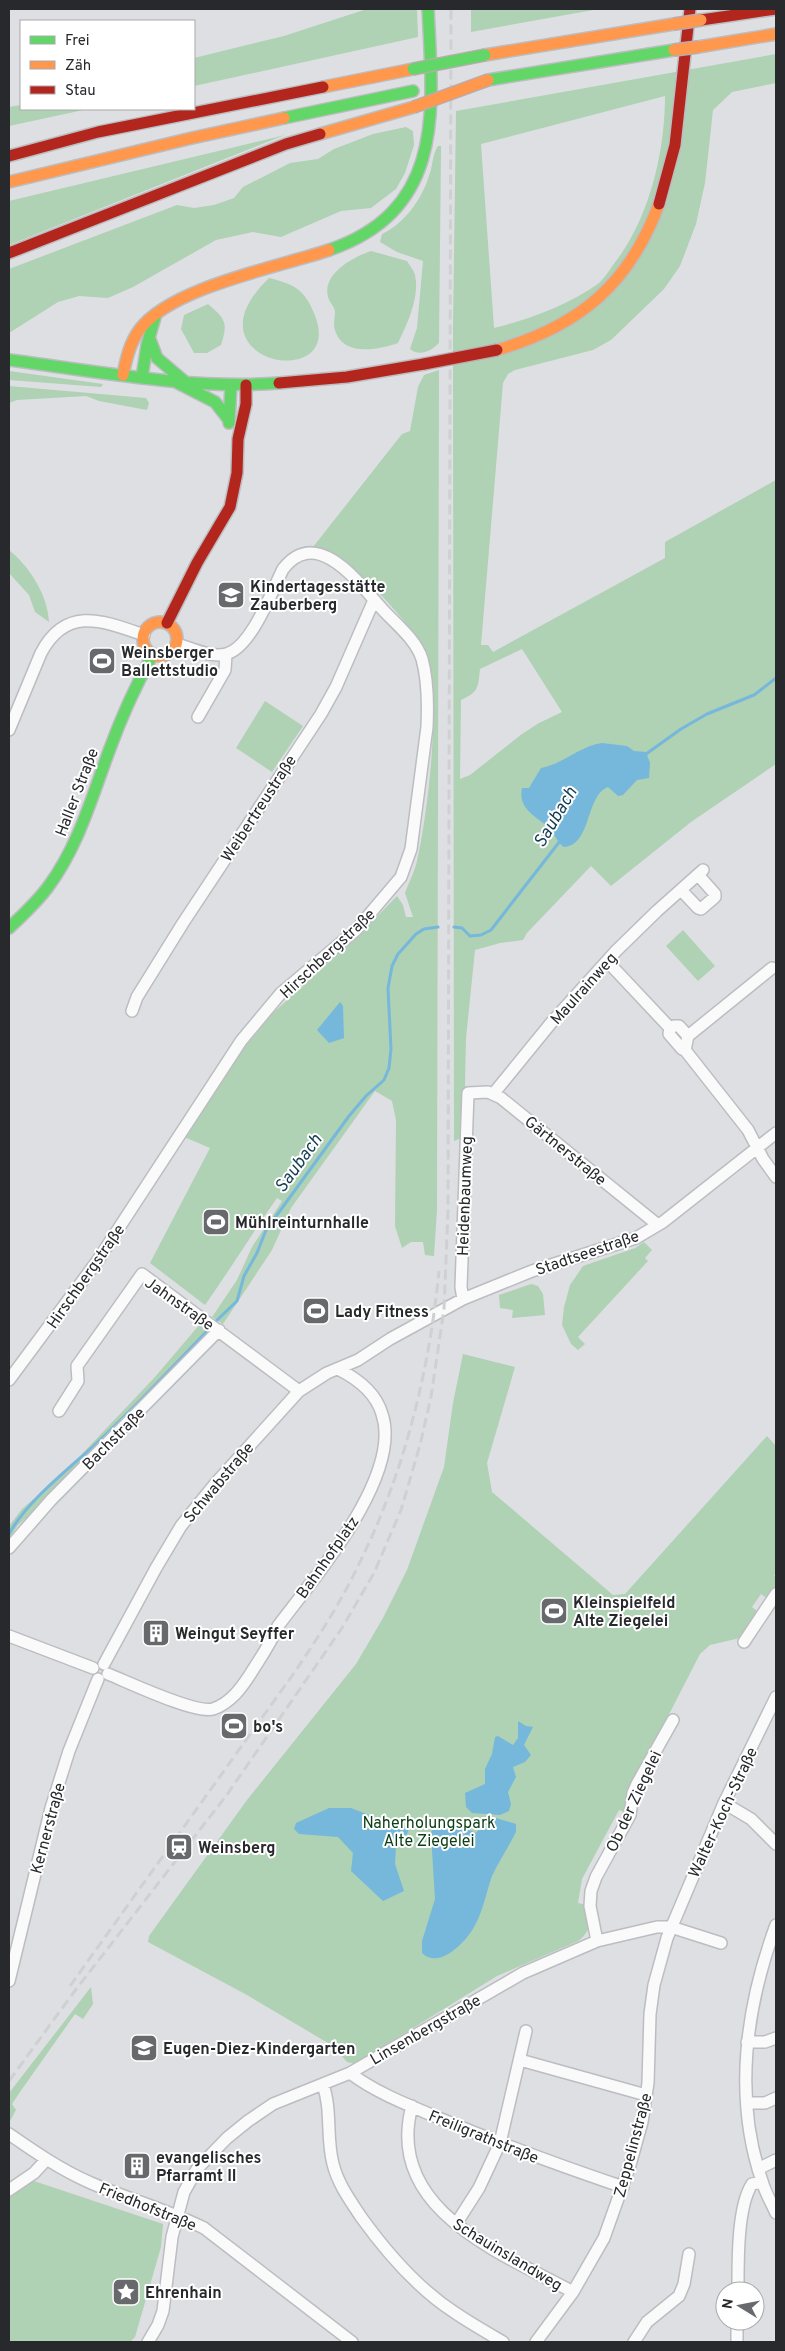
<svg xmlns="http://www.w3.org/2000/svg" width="785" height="2351" font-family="Overpass,sans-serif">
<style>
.green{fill:#afd1b4;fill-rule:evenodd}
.water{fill:#75b8db}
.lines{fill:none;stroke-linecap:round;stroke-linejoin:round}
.stream{stroke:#75b8db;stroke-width:3}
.street-casing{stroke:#bcbdc0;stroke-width:14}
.fast-casing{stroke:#bcbdc0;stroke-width:14}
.slow-casing{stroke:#bcbdc0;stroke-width:14}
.jam-casing{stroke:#bcbdc0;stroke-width:14}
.street{stroke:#fafafb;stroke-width:11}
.fast{stroke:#63d668;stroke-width:11}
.slow{stroke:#ff974d;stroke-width:11}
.jam{stroke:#b3261e;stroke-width:11}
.rail{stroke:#cfd0d1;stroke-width:3;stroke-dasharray:10 5;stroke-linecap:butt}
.fast-bridge-casing{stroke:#b9abb0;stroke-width:14;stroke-linecap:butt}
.slow-bridge-casing{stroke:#b9abb0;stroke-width:14;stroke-linecap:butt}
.jam-bridge-casing{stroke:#b9abb0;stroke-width:14;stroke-linecap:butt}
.fast-bridge{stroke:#63d668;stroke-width:11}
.slow-bridge{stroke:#ff974d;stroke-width:11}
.jam-bridge{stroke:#b3261e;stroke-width:11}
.labels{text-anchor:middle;stroke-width:4;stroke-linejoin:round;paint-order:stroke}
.poi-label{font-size:16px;font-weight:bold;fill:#28292c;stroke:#fff;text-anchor:start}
.street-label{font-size:16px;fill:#28292c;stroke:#fff}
.park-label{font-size:16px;fill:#0a3d14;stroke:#fff}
.water-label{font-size:18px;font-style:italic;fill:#153e53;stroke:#fff}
</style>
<rect width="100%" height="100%" fill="#dedfe3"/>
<!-- green -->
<path class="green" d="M367,9H417L418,37L194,86V58L284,36Z
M471,9H599L471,32Z
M776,54V83L732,92L713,110L705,183L696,224L680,266L664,289L611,340L593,350L515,370L508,374L503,383L481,645H488L493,652L665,558V542L776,480V764L691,822L611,886L591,866L527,933L523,940L500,943L475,950L466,1038L464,1129L461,1138L454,1141L453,329L456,111ZM665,96C665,153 649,220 613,265C609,271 604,278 599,283C569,305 530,319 494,328L481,144ZM522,649L562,712L539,723L522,734L470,775L460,779L461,700C479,692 478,687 480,669Z
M21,105V109H88L9,126V107Z
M406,127L413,131L414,145L405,173L396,189L371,208L341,211L281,237L253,232L216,240L133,287L108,298L79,296L58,302L9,333V269L177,205L194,208L214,205L234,198L243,187L290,163L318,159L334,149L373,134Z
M285,135L9,245V201Z
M438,146H441L439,343C431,351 420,357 410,349L417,328L423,261L397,252L380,242L382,234C404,224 422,199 429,176C433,166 432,155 438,146Z
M371,251L407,261C409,265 414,270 415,275C420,297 407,324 398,343C378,350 343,357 335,330C333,324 335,317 335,311C334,306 329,302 328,297C322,273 354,257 371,251Z
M269,278C294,284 304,289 314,313C349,395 180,363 269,278Z
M208,304C226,319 228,323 221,345L207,353H194L181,329L184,315Z
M439,370L437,1209L434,1256L425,1255L423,1242H411L402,1248L395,1226L396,1120L392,1101L375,1091L291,1208L272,1250L223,1324L212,1317L237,1280L252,1247L282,1201L277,1198C252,1233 230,1270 205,1305L150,1263L210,1148L182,1136L241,1052L272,1014L363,931L397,896L403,905L406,917H413L405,893C408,884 413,875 416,865C427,821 442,699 427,658C418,630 363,573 338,557C330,552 321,550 313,547L402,434L410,431L418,387L424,375Z
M9,371L103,384L101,387L9,380Z
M9,386L146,398L149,403L147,410L99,401L86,396L17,400L9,403Z
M9,550C29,566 48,595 49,622L35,612L29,595L9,573Z
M265,701L303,726L272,772L236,748Z
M683,930L715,966L698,981L666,946Z
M644,1242L652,1250L645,1258L648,1261L578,1337L585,1344L578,1350L571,1344L562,1325L564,1307L570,1285L583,1266L635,1248Z
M531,1284L538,1286L543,1294L545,1315L512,1318L513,1310L500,1308L499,1295Z
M200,1324L211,1332L39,1508L18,1525L9,1539V1526L22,1509L64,1473L155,1377Z
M463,1354L515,1367L487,1463L492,1492L613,1595L625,1594L767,1436L776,1446V1572L774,1576L776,1577V1586L768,1599L761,1594L752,1607L758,1612L740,1638L710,1645L700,1654L646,1759L627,1813L619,1810L582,1879L578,1903L587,1905C590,1921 592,1931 578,1941L497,1976L355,2064L347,2062L333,2046L247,1995L148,1942L149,1936L247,1800L356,1664L383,1618L407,1570L444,1467L453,1403Z
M91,1987L93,2004L83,2019L75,2014L20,2092L12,2104L16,2110L9,2123V2093Z
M31,2180L163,2224L161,2247L135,2337L130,2342H9V2198Z"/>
<!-- water -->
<path class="water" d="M602,743L627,746L634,751L646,752L650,763L649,778L637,780L623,795L618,796L608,787C585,796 592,845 564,847C558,843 556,837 552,831C540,817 517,811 522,788H529L541,768C563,764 580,746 602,743Z
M340,1002L343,1006L344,1038L329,1043L317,1030Z
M518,1721L526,1726L533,1727L524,1745L531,1755L525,1762L513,1767L516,1777L508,1792L511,1804L509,1811L500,1815L472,1813L466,1807L465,1793L485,1784V1769L492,1754L495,1737L498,1736L513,1745L518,1738Z
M329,1808H351L374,1817L397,1821L409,1829L403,1845H396L395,1864L404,1891L383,1901L351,1871L353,1853L338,1837L299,1834L294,1829L296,1823Z
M496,1818L516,1824V1832C509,1846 499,1861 492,1876C486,1893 483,1912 474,1927C466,1942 439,1970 422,1953V1941L435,1899L431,1834L433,1824L437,1820L450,1822L476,1833L487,1820Z"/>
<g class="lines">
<!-- stream -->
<path class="stream" d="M646,754L681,729L707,714L754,695L776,678
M454,927L462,928L470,936L481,935L491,930L560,841
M214,1323L237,1301L244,1276L257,1253L266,1230L349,1116L366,1096L384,1080L389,1068L391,1049L388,988L392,966L398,954L416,934L424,929L438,927
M9,1534C29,1498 72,1467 102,1438C139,1403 174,1365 210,1328"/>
<!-- street casing -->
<g class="street-casing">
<path id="street" d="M198,717L225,670L226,654
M9,730L41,653C66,606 101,620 144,635
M681,890L698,908L701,909L715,897V894L699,876
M607,961L670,1028
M132,1011L137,997L183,923L321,714L336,687L374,600
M674,1026H679L688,1036L685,1050L682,1049L669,1034L670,1028Z
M688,1036L772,968
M685,1050L748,1130L763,1159L776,1177
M494,1093L551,1023L616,951L657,911L703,870
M463,1299L461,1287L468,1093L488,1092L501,1098L658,1225
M9,1380L98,1260L241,1041L281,993L356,930L401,877L411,849L427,727C428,705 428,680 422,659C416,640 397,625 384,611C361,586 318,524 283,569C272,591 251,648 226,654C211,658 191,648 177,644
M59,1411L78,1381L77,1366L142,1274L299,1391
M9,1548L51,1500L219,1330
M9,1636L93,1668
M744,1642L776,1594
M104,1664L156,1568L181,1526L215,1484L299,1391L327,1373L358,1360L390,1339L463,1299L532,1271L636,1238L663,1222L776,1133
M108,1674C128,1682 195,1714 213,1709C231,1703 242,1687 251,1673C261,1657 271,1643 278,1626C313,1579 403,1476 382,1414C376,1393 356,1378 338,1369
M724,1803L751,1819L776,1844
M776,1925C746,2006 733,2097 762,2181C765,2192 771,2202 776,2213
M597,1941L590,1906L591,1891L596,1877L630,1815L633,1793L637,1784L673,1720
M9,1981L51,1808L69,1751L98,1679
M747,2042H765L776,2038
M520,2060L646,2095
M350,2073C376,2093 411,2106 441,2119C501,2144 561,2166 623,2187
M323,2085C332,2110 326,2138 333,2164C338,2184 350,2200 361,2217C387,2253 417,2288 454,2312C470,2323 486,2332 503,2342
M747,2103H765L776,2098
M412,2106C384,2209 501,2253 573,2292
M9,2134C35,2152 61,2170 91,2183C128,2199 168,2210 204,2228L352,2342
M758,2169L776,2160
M9,2190L34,2173L46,2160
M456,2224L479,2188L500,2143L526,2031
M738,2291C738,2263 737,2207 752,2184L762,2182
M148,2342L158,2325L163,2311L172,2237L184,2192L197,2169L227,2138L248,2121L273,2104L350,2073L523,1973L597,1941L657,1927H671L721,1943
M536,2342L573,2292L604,2238L630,2165L642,2122L648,2083L650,2014L654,1985L667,1938L724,1803L776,1697
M634,2342L647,2322L679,2296L684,2284L689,2254
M737,2342V2321"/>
</g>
<!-- fast casing -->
<g class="fast-casing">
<path id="fast" d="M488,80L674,50
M284,118L413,91
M329,250C446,210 433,110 428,9
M149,337L157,358L184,381
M9,360C95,371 193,390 279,383
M142,377L147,345L156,314
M174,381L215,402L229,420
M229,423L231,385
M9,928C23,915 37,902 48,887C78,847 92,797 109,751C121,718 136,685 153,654"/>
</g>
<!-- slow casing -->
<g class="slow-casing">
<path id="slow" d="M698,47L776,34
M485,55L674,24
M323,87L413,69
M320,134L414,107
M9,182L192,138L284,118
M497,350C579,326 629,285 659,204
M123,375C126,359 130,342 140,329C172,287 279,267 329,250
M143 639a17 17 0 1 1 34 0a17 17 0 1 1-34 0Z"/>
</g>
<!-- jam casing -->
<g class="jam-casing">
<path id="jam" d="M701,20L776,9
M9,156L98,132L323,87
M659,204L675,145L690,9
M9,253L286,144L320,134
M279,383L347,377L424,364
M167,623L197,563L230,507L237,473L238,439L246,404V385"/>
</g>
<!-- street -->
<use href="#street" class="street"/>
<!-- fast -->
<use href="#fast" class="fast"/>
<!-- slow -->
<use href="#slow" class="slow"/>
<!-- jam -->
<use href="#jam" class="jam"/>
<!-- rail -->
<path class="rail" d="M70,1986L294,1673C317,1639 340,1604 358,1566C404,1474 429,1373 439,1271
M9,2081L74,1992L226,1796L342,1628L374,1573L401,1510L420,1445L431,1397L444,1309L448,1211L451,9"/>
<!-- fast-bridge casing -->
<g class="fast-bridge-casing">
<path id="fast-bridge" d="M413,69L485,55"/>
</g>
<!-- slow-bridge casing -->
<g class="slow-bridge-casing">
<path id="slow-bridge" d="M674,24L701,20
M674,50L698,47
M414,107L488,80"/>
</g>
<!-- jam-bridge casing -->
<g class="jam-bridge-casing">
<path id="jam-bridge" d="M424,364L497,350"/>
</g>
<!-- fast-bridge -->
<use href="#fast-bridge" class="fast-bridge"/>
<!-- slow-bridge -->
<use href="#slow-bridge" class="slow-bridge"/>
<!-- jam-bridge -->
<use href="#jam-bridge" class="jam-bridge"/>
</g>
<!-- icons -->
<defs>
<g id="school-square" transform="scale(1.4375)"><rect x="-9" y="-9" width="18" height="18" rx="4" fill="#68696c" stroke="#fff"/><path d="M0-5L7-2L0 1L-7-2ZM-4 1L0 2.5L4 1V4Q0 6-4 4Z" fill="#fff"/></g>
<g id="stadium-square" transform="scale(1.4375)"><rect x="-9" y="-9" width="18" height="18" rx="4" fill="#68696c" stroke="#fff"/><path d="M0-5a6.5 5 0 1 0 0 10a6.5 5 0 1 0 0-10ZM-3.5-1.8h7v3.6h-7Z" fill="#fff"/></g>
<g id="building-square" transform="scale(1.4375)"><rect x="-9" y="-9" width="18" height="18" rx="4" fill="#68696c" stroke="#fff"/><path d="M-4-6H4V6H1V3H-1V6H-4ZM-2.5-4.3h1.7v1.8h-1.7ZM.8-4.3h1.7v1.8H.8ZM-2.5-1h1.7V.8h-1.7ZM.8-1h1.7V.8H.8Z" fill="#fff"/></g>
<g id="station-square" transform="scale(1.4375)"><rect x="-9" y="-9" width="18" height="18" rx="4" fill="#68696c" stroke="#fff"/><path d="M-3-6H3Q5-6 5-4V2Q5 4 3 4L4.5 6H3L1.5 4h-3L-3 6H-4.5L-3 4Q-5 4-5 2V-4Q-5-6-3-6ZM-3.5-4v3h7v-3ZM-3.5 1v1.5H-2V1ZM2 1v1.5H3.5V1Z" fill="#fff"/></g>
<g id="sight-square" transform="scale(1.4375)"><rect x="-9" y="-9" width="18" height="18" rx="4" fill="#68696c" stroke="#fff"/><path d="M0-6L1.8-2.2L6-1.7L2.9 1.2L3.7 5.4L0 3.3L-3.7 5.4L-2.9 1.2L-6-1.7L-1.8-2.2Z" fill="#fff"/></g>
</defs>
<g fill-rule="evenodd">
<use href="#school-square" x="231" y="595"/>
<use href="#stadium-square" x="102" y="661"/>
<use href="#stadium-square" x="216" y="1222"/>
<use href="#stadium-square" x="316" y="1311"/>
<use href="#stadium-square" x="554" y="1611"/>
<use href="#building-square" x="156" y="1633"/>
<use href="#stadium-square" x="234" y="1726"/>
<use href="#station-square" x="179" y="1847"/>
<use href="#school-square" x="144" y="2048"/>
<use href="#building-square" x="137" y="2166"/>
<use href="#sight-square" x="126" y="2292"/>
</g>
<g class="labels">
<!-- poi labels -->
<g class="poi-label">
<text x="250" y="592">Kindertagesstätte<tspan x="250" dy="18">Zauberberg</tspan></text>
<text x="121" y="658">Weinsberger<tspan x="121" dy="18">Ballettstudio</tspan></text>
<text x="235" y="1228">Mühlreinturnhalle</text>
<text x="335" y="1317">Lady Fitness</text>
<text x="573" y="1608">Kleinspielfeld<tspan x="573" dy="18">Alte Ziegelei</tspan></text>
<text x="175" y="1639">Weingut Seyffer</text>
<text x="253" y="1732">bo's</text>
<text x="198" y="1853">Weinsberg</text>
<text x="163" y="2054">Eugen-Diez-Kindergarten</text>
<text x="156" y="2163">evangelisches<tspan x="156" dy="18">Pfarramt II</tspan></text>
<text x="145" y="2298">Ehrenhain</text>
</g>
<!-- street labels -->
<g class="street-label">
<text transform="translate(76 792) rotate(-69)" y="6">Haller Straße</text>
<text transform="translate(258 808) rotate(-57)" y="6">Weibertreustraße</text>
<text transform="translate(327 953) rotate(-43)" y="6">Hirschbergstraße</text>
<text transform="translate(583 988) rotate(-48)" y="6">Maulrainweg</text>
<text transform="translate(566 1150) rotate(39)" y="6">Gärtnerstraße</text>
<text transform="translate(464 1196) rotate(-88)" y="6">Heidenbaumweg</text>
<text transform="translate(587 1252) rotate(-19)" y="6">Stadtseestraße</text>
<text transform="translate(85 1276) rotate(-55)" y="6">Hirschbergstraße</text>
<text transform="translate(180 1303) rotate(35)" y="6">Jahnstraße</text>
<text transform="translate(113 1438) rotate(-45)" y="6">Bachstraße</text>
<text transform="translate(218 1482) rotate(-50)" y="6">Schwabstraße</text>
<text transform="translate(327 1557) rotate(-55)" y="6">Bahnhofplatz</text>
<text transform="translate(633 1801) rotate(-65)" y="6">Ob der Ziegelei</text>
<text transform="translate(722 1812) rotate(-65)" y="6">Walter-Koch-Straße</text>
<text transform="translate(47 1828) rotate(-75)" y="6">Kernerstraße</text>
<text transform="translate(425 2029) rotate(-30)" y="6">Linsenbergstraße</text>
<text transform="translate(484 2136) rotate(22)" y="6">Freiligrathstraße</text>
<text transform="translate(632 2145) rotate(-75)" y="6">Zeppelinstraße</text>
<text transform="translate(148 2206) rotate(22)" y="6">Friedhofstraße</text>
<text transform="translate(508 2254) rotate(31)" y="6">Schauinslandweg</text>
</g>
<!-- park labels -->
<g class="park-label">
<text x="429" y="1828">Naherholungspark<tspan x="429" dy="18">Alte Ziegelei</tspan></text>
</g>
<!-- water labels -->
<g class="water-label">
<text transform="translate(555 817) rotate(-59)" y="6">Saubach</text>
<text transform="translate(298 1163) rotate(-54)" y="6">Saubach</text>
</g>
</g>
<!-- border -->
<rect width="785" height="2351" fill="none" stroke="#28292c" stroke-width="20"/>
<!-- legend -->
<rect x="20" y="20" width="175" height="90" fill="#ffffff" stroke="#a9a9ab"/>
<rect x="30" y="36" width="25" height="8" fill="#63d668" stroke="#a9a9ab"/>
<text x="65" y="45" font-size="15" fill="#28292c">Frei</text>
<rect x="30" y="61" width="25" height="8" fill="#ff974d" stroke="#a9a9ab"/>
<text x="65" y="70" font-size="15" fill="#28292c">Zäh</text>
<rect x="30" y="86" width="25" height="8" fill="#b3261e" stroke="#a9a9ab"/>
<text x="65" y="95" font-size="15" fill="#28292c">Stau</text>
<!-- north arrow -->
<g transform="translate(740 2306) rotate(280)"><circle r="24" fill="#ffffff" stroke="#a9a9ab"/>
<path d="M0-4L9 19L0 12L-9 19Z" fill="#68696c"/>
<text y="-8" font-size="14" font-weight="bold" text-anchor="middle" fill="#28292c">N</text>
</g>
</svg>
